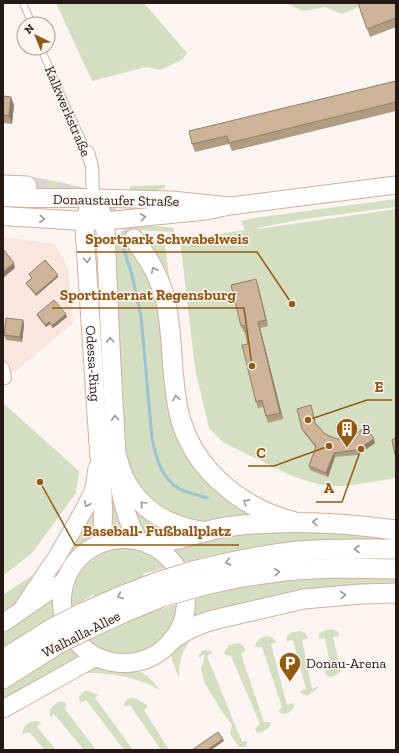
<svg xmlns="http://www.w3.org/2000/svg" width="399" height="753" font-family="'Zilla Slab',serif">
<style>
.built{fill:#f9e7df}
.green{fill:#d4dec1}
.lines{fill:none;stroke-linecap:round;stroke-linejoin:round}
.stream{stroke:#9cc2d4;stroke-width:3}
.trunk-tunnel{stroke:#dcd3d0;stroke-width:19;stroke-dasharray:19 10;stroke-linecap:butt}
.service-casing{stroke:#d3af9f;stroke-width:8}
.minor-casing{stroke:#d3af9f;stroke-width:14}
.secondary-casing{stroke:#d3af9f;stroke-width:19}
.primary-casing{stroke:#d3af9f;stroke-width:20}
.trunk-casing{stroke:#d3af9f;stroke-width:21}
.service{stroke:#fff;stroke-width:6}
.minor{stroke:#fff;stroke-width:12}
.secondary{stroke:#fff;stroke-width:17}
.primary{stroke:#fff;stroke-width:18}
.trunk{stroke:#fff;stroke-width:19}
.trunk-bridge-casing{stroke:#d3af9f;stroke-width:21;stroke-linecap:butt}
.trunk-bridge{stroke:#fff;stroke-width:19}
.wall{fill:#b09b83}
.shaded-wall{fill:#907e6a}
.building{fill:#cdb498;stroke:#907e6a}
.oneway{stroke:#9d9895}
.labels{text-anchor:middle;stroke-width:3;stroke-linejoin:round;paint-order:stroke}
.street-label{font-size:14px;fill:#261913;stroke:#fcf4f1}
.poi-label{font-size:14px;fill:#261913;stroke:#fcf4f1;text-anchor:start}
.leader{fill:none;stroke:#925913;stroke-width:1.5}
.callout-dot{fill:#925913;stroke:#fcf4f1;stroke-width:1.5}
.callout-label{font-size:15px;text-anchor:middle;font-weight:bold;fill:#925913;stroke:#fcf4f1;stroke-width:3;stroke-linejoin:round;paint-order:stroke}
</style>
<rect width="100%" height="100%" fill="#fcf4f1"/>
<!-- built -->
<path class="built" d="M3,237L55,244L68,268L73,321H75L15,372L3,377Z"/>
<!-- green -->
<path class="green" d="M56,3H144L187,53L182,60L160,70L146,67L92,81Z
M285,3H368L342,14L325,7L303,11Z
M39,178L82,187L79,189L24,191Z
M165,185V188L144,193H129L130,187L132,186Z
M396,199V207L304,219L257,228L258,229L396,209V478L346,486H331L317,484L292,476L224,443L209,428L195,368L180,240L245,230L241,221L254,218Z
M146,225L174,228V232L134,230L131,228V227Z
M115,239H126L157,293L184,441L273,518L198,523L165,514L135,485L126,455L122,426L119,380L120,339L114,247Z
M143,240C151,240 158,238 165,245L172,297Z
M91,242H95L114,482L126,531L113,532Z
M3,403L79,471L76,493L33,552L3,576Z
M98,495L95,534L89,541L77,550L69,559L57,579L45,580Z
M135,503L184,531L158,537L143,533L129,510Z
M241,529L396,535V544L295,543L208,556L183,563L175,553L166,546Z
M117,542C138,542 157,550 171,566L143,574L144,576L94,597L93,595L72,607C71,581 80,569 100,554C106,548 109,544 117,542Z
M40,570L19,601L3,613V595Z
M396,575V585L249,603L185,618L189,601L219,592L268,580Z
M55,593L56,615L37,625L3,648V632L32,609Z
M177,604C172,638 146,660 111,653C102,651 94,646 86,641L154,609L155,611Z
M331,629L338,632L339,636L333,637L341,671L336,675L331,677L326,675L325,671L331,669L325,638L319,639V635L321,632Z
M300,631L305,633L308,639L302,640L312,689L318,686V688L307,696L301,693L300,691L306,689L293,640L287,641C286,632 293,632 300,631Z
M197,632C183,649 179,655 179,678L172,660L171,653L187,638Z
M267,636L273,638L276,642L271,644L287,705L293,703L294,708L288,713L283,714L278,711L282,707L262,647H255C256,640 260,638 267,636Z
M238,643C242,644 245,647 245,650L241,654L264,722H270L271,725C267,730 263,732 257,733L255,728L260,724L231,656L225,655L224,653L228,646Z
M71,648L83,659L3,702V689L53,657Z
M204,650L210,651L213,653L207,656L242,742L247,741V745L245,747H239L230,734L232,726L230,722L224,715L205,683L201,670L205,654L198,658L201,652Z
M93,664C100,667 107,670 114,671C120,672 126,671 133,671C145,671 152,680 160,690C134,675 103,672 74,673Z
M84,691H88L99,695L95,698L133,750H124L86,700L80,703L79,697Z
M130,698H135L148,706L144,710L169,750H161L130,705L125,707C122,703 126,700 130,698Z
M58,702H64L67,705L64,708L96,750H84L54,714L51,717C47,710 52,706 58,702Z
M33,721H37L41,723L37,727L56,750H45L29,732L23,734C22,727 26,724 33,721Z"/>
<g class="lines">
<!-- stream -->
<path class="stream" d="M122,244L132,275L141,316L152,438C156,457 161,479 180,489C188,493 198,495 207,498"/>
<!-- trunk-tunnel -->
<path class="trunk-tunnel" d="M27,186L54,190L73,196
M102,211L115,220L134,239"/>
<!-- service casing -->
<g class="service-casing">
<path id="service" d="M23,3L32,24
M41,48L57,86L88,152"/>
</g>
<!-- minor casing -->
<g class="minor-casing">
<path id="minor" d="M88,152L92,167L93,198
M3,368L5,378"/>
</g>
<!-- secondary casing -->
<g class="secondary-casing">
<path id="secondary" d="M230,206L171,200L93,198L88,208L84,221H105L206,211L230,206L396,185
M22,609L58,555L84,510L94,489L97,468
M3,623L64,581
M3,709L96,657"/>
</g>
<!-- primary casing -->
<g class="primary-casing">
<g id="primary">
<path d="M3,197L30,198H93L97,204L105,221C108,284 110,347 114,409C117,454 115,500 138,540"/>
<path id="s1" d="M3,216L84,221L99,452C103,484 104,511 102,542"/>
<circle cx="124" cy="601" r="62"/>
</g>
</g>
<!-- trunk casing -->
<g class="trunk-casing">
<path id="trunk" d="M3,185L27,186
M134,239C148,257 159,276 165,298C174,335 170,375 179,413C192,469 241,508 295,522
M117,457C119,464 121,471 124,478C139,509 168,526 201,531
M149,544C175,543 200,531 226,527C283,519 339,522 396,530
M193,571C227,562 262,555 298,551C331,548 363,549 396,549
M198,587C222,581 246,576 270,573C312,567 354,568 396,569
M80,614L126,594L157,582
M88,629L123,613L162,597
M173,639C186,630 198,624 213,620L304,599L361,594L396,593
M3,659L51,629
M3,679L58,644"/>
</g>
<!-- service -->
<use href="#service" class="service"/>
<!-- minor -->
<use href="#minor" class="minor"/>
<!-- secondary -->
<use href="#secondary" class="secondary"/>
<!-- primary -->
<use href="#primary" class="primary"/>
<!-- trunk -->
<use href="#trunk" class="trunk"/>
<!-- trunk-bridge casing -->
<g class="trunk-bridge-casing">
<path id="trunk-bridge" d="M157,582L193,571
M162,597L198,587
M51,629L80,614
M58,644L88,629"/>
</g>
<!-- trunk-bridge -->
<use href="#trunk-bridge" class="trunk-bridge"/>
</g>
<!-- wall -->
<path class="wall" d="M358,3H396V27L370,37Z
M396,81V111L232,151L229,144L195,152L192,144Z
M3,96L14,105L12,124L3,123Z
M29,274L58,277L36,296L27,285L26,283L32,278Z
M258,285L268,326L260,328L283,419L268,423L263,407L258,408L256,402L248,344L245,332H244L241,326Z
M37,314L67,317L53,328L50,324L46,327L37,316Z
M23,320L24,325L22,342L6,340L4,335Z
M311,405L316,424L325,434L337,439L375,443L358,455L335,457L328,477L310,470L309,466L316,448L304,433L302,429Z"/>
<!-- shaded-wall -->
<path class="shaded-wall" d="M11,97L14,105L12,124L9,116Z
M14,263L15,268L3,278V272Z
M58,275V277L36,296V294Z
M256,279L258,285L268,326L266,320Z
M66,314L67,317L53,328L52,326Z
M23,320L24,325L22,342L20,337Z
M49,322L50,324L46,327L45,325Z
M258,322L260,328L283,419L280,413Z
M374,439L375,443L358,455L356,450Z
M334,453L335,457L328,477L326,473Z
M223,739L224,741L211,750H207Z"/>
<!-- building -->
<path class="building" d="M358,3H396V18L367,29Z
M396,81V102L229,143L227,136L192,144L189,131Z
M3,96L11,97L9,116L3,115Z
M4,250L14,263L3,272V251Z
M45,260L58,275L36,294L26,283L32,278L29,274Z
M256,279L266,320L258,322L280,413L266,416L262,400L256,402L242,345L248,344L244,325L241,326L231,285Z
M54,300L66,314L52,326L49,322L45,325L37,314Z
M6,318L23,320L20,337L4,335Z
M311,405L315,423L325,434L337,439L351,437L366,427L374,439L356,450L334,453L326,473L309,466L316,446L302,429L297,409Z
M396,437V455H395L392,440Z
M218,732L223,739L207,750H192Z"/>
<!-- one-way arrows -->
<defs><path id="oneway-chevron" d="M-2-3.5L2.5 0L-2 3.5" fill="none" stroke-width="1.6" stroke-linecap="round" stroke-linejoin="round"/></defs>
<g class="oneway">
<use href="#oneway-chevron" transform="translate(143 217) rotate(-6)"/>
<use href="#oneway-chevron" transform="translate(42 219) rotate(4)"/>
<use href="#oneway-chevron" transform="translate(87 260) rotate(86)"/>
<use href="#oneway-chevron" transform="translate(154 270) rotate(-116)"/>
<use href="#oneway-chevron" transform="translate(110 340) rotate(-93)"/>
<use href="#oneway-chevron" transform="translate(176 398) rotate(-99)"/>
<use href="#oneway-chevron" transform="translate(115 418) rotate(-94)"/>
<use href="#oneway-chevron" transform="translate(246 502) rotate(-148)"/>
<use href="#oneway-chevron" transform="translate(87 504) rotate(115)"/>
<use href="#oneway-chevron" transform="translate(143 504) rotate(-135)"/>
<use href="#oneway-chevron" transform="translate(315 522) rotate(-179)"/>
<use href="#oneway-chevron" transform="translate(357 549) rotate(180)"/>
<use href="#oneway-chevron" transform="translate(228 562) rotate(169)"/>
<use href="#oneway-chevron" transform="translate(277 572) rotate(-6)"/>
<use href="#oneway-chevron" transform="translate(343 595) rotate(-5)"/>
<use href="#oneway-chevron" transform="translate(120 596) rotate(157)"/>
</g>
<!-- icons -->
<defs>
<g id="building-pin" transform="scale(1.15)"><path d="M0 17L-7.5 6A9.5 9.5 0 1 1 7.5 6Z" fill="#925913" stroke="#fcf4f1"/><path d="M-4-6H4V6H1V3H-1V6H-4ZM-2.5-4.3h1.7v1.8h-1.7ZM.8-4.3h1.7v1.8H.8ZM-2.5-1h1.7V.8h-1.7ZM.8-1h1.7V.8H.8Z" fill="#fff"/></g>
<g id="parking-pin" transform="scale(1.15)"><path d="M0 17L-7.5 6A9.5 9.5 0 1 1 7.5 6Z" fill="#925913" stroke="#fcf4f1"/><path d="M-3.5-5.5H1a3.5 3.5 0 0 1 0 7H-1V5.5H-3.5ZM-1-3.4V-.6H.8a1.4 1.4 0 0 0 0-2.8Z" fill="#fff"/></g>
</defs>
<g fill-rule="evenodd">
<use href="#building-pin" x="347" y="429"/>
<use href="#parking-pin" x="290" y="663"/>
</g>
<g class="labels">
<!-- street labels -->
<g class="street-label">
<text transform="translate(68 111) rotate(67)" y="5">Kalkwerkstraße</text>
<text transform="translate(116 200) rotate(1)" y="5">Donaustaufer Straße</text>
<text dy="5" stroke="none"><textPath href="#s1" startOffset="224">Odessa-Ring</textPath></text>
<text transform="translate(81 634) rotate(-27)" y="5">Walhalla-Allee</text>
</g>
<!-- poi labels -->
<g class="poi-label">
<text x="362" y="434">B</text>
<text x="306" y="668">Donau-Arena</text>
</g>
</g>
<!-- callouts -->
<path class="leader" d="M292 304L257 252H77M252 366L244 308H52M308 420L367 400H392M329 446L274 466H248M361 449L342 502H316M40 482L75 545H239"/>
<g class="callout-dot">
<circle cx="292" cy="304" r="4"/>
<circle cx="252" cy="366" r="4"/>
<circle cx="308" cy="420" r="4"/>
<circle cx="329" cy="446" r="4"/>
<circle cx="361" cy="449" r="4"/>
<circle cx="40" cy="482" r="4"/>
</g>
<g class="callout-label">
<text x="167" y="244">Sportpark Schwabelweis</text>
<text x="148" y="300">Sportinternat Regensburg</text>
<text x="379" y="392">E</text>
<text x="261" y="458">C</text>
<text x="329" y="493">A</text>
<text x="157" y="536">Baseball- Fußballplatz</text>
</g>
<!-- border -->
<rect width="399" height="753" fill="none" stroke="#261913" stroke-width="8"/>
<!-- north arrow -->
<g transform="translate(36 36) rotate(317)"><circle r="19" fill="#fcf4f1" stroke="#a69c98"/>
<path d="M0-3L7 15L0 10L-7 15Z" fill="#925913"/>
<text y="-6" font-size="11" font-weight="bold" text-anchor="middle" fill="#261913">N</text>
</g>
</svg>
